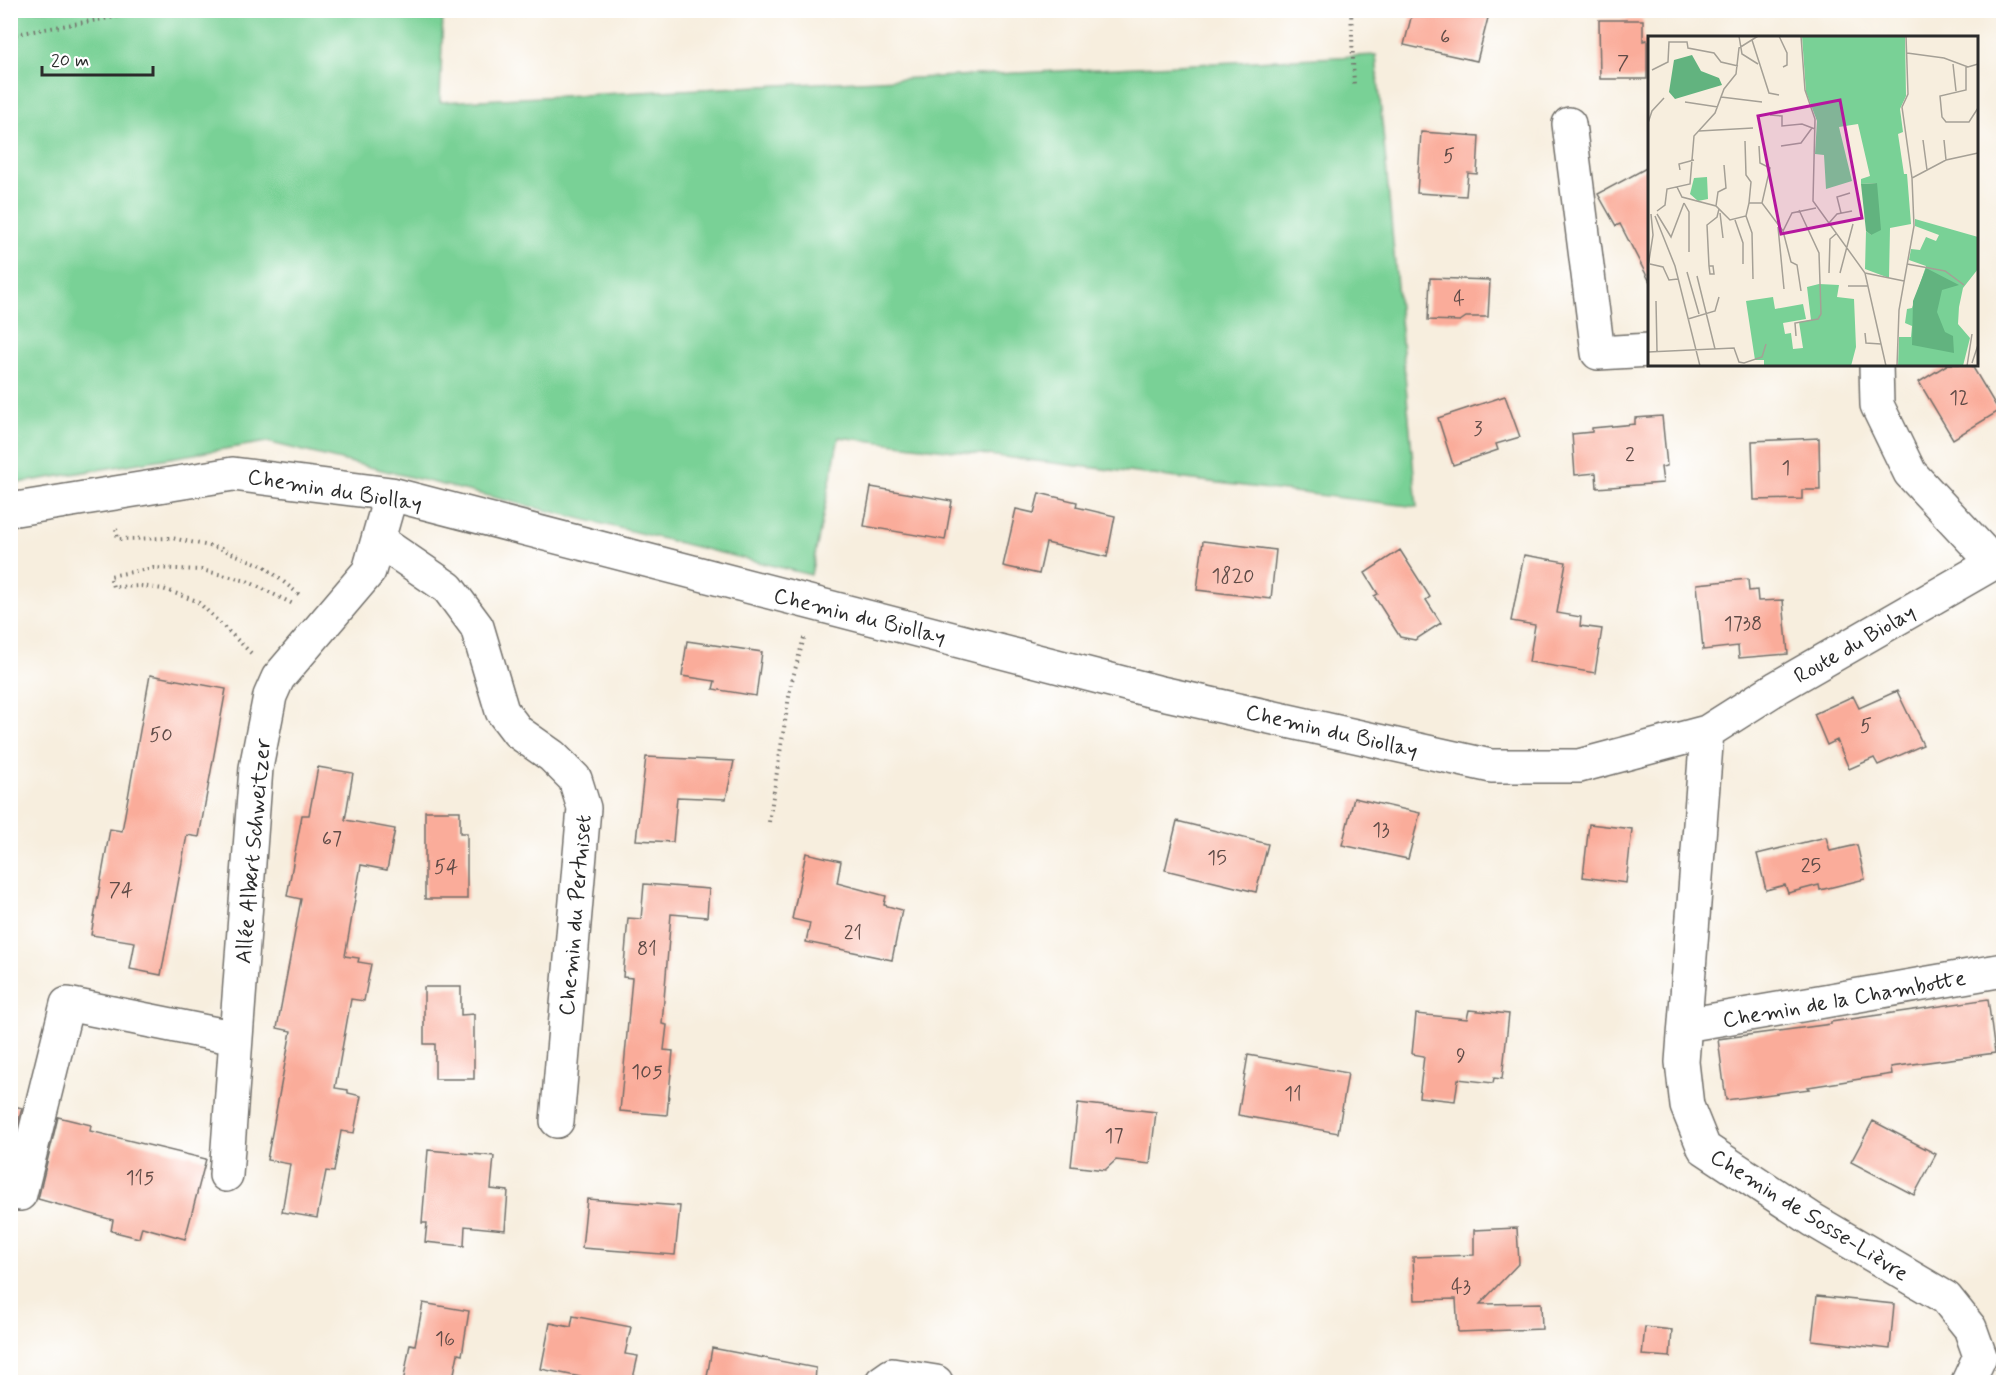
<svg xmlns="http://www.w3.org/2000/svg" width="2014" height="1393" font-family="Mynerve,sans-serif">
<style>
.green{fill:#79d196;stroke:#527e60;stroke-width:1.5}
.building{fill:#faac9a}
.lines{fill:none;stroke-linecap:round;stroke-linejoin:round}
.minor-casing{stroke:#726f6a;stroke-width:36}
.path{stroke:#726f6a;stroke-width:4;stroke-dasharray:1.5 4.5;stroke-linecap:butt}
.minor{stroke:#fff;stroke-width:33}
.labels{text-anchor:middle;stroke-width:6;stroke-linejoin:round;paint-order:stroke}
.number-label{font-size:20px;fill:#5f4b47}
.street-label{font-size:22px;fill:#2b2b2b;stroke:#fff}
.inset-road{fill:none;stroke:#a5a096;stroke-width:1.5}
.view{fill:#b5179e;fill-opacity:0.15;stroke:#b5179e;stroke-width:3}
.inset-edge{fill:none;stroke:#2b2b2b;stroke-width:3}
</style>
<rect width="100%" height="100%" fill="#fff"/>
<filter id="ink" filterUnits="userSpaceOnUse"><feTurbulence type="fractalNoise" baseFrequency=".0167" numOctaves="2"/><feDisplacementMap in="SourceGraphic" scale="12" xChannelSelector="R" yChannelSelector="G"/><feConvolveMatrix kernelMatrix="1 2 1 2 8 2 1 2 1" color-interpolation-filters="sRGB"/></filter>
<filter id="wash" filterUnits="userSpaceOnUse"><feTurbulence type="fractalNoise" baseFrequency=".008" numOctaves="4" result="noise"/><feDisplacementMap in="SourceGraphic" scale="24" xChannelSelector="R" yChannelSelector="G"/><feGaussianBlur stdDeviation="1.35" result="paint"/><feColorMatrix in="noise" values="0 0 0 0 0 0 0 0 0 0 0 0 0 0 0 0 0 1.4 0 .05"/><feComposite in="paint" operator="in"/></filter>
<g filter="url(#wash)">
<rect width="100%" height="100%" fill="#f7eede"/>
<!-- green -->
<path class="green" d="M11,10L443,11L440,102L1376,55L1417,507L839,437L811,575L267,442L11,484Z"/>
<g id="blocks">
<!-- building -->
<path class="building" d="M1413,10H1490L1477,61L1404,45Z
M1599,20H1643V41L1647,40V79H1600Z
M1421,132L1479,136L1477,174L1468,173L1466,196L1417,193Z
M1650,166V282L1620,224L1616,226L1598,194Z
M1430,278L1490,280L1488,317H1466L1460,321L1428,320Z
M1948,364H1971L1999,411L1953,439L1919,382Z
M1505,396L1520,437L1496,444L1498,450L1453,465L1438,418Z
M1662,416L1667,466L1661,467L1663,483L1597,488L1596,473L1575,475L1572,434L1592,432V428L1635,424V418Z
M1819,438L1820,490H1802V499L1754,500L1752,441Z
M871,487L952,501L945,540L864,526Z
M1039,493L1077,502L1076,507L1115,516L1107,557L1046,543L1039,574L1003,566L1016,509L1034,513Z
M1203,541L1276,550L1271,599L1197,590Z
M1400,550L1430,597L1426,600L1441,623L1415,640L1400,637L1374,596L1378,594L1365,573Z
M1524,555L1566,562L1557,613L1581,617L1580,626L1602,629L1595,673L1529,662L1535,625L1511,621Z
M1748,579L1749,591L1757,590L1758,601L1783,600L1788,654L1739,658L1738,646L1703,650L1697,584Z
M687,641L762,652L756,696L713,689L715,681L682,676Z
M150,675L226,689L199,837L187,835L161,975L130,969L135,942L91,935L110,829L122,831Z
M1897,691L1923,745L1878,765L1874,758L1849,769L1837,740L1827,745L1814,714L1853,696L1859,708Z
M646,757L734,761L726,799L677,797L673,842L636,840Z
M318,767L353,773L345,820L395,829L387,870L361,865L345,956L359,958L358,962L371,964L364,1001L351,999L335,1088L348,1090V1093L361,1096L354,1133L341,1131L334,1172L326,1171L317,1218L282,1212L290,1164L267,1160L291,1031L277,1028L301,899L287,896L302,815H309Z
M1354,798L1420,813L1408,859L1342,845Z
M425,811H460V833H467V899H425Z
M1177,821L1268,844L1256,892L1165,870Z
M1589,824L1632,829L1626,883L1583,877Z
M1826,837L1830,851L1857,845L1865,879L1820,890L1819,885L1788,893L1785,885L1766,890L1757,854Z
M806,853L841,861L837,883L886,896L884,905L902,910L892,960L806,942L810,923L792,919Z
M644,884L709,889L707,917L671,914L662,1024L667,1025L664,1050L673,1051L667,1115L620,1111L632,978L623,977L628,918L641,919Z
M424,987H461V1015L474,1014V1079H435V1044H424Z
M1988,999L1995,1053L1891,1067L1892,1074L1808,1087L1810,1089L1726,1100L1718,1039L1831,1024V1022Z
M1469,1010L1509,1014L1502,1079L1494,1078L1493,1083L1458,1079L1455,1101L1419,1097L1424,1056L1412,1054L1416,1014L1467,1019Z
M1248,1055L1348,1073L1338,1133L1238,1115Z
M1078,1103L1156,1112L1150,1164L1116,1160L1105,1170L1071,1166Z
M10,1105L22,1108L10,1154Z
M58,1117L91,1125L90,1131L206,1159L185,1239L142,1227L139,1238L111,1231L113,1220L38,1199Z
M1873,1121L1936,1154L1914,1195L1851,1162Z
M428,1150L494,1156L491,1189L508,1191L505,1230L465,1226L464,1246L425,1242L427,1223H422Z
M587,1199L680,1206L675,1255L582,1248Z
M1517,1228L1519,1263L1480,1304L1541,1303L1542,1329L1458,1332L1456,1299L1415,1300L1413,1257L1474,1255V1230Z
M1817,1296L1894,1304L1890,1349L1812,1340Z
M423,1303L469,1311L462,1355L458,1354L452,1383H403L410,1344L415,1345Z
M573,1316L631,1327L625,1354L638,1356L632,1383H610L541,1369L550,1323L571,1327Z
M1645,1327L1672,1330L1670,1357L1642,1355Z
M712,1348L816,1368L815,1383H706Z"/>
</g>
</g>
<g filter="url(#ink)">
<use href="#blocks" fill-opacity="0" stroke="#726f6a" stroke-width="1.5"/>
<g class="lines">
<!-- minor casing -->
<g class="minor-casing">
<path id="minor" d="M1569,124L1598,353L1650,350
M1876,364L1877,405L1910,473L1993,562
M10,510L233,474L391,494L1157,692L1491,766H1579L1707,732L1778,687L2004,557
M378,540L448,588L477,627L502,711L518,732L552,756L575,779L584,808L557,1121
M1707,732L1682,1062L1687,1106L1704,1148L1813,1220L1946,1298L1970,1328L1980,1356L1968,1382
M1685,1025L2004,970
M226,1175L236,1038
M20,1194L67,1004L236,1038L256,768L270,696L278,678L369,571L391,494
M882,1382L892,1375L936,1382"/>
</g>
<!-- path -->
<path class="path" d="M1351,10L1354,86
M10,35L155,10
M116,529L118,539L172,538L219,548L264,566L301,596
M251,653L197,601L163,589L141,586L113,587L110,576L153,568L202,570L247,581L295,605
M769,822L791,684L804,638"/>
<!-- minor -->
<use href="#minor" class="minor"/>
</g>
</g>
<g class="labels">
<!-- number labels -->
<g class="number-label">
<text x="1445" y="43">6</text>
<text x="1623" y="69">7</text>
<text x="1449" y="162">5</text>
<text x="1459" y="305">4</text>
<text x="1959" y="404">12</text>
<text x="1478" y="435">3</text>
<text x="1630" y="461">2</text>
<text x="1786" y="474">1</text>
<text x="1233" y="582">1820</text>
<text x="1743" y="630">1738</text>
<text x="1866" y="732">5</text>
<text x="161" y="741">50</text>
<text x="1381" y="836">13</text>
<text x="332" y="845">67</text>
<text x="1217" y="864">15</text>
<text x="1811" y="872">25</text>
<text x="446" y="873">54</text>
<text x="121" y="896">74</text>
<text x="853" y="939">21</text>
<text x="647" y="955">81</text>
<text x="1461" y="1062">9</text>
<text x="647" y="1078">105</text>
<text x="1293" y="1100">11</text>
<text x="1114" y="1142">17</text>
<text x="140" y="1184">115</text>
<text x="1461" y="1293">43</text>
<text x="445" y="1345">16</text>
</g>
<!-- street labels -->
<g class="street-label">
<text transform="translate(335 489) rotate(9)" y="8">Chemin du Biollay</text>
<text transform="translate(860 615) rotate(14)" y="8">Chemin du Biollay</text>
<text transform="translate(1854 643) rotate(-30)" y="8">Route du Biolay</text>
<text transform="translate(1332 730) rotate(13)" y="8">Chemin du Biollay</text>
<text transform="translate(252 851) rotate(-85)" y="8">Allée Albert Schweitzer</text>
<text transform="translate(574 915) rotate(-85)" y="8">Chemin du Pertuiset</text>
<text transform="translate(1844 998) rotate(-10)" y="8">Chemin de la Chambotte</text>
<text transform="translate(1810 1214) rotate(32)" y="8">Chemin de Sosse-Lièvre</text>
</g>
</g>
<!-- overview -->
<g transform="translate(1648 36)">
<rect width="330" height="330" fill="#f7eede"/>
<path d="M154,0H257L258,60L252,73L255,96L250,98L256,138H259L263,188L242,192L241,242L217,233L218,195L223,199L229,147L213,148V143L222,140L210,88L191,91L204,145L178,153L176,119L167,118L169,85L158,56ZM59,141L60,163L50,165L42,158L46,142ZM267,183L330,201V233L315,252L311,271L310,288L322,302L315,330H250L251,301H263L264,290L257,287L259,273L264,272L278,230L261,224L263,213L272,214L278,201L288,205L291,199L267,190ZM171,248L191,249L189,261L206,263L208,311L203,330H116V324H107L98,265L125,261L127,273L155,268L158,283L135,287L137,298L143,297L145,313L155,312L151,286L163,284L159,251Z" fill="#79d196"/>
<path d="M44,19L53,35L71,42L74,49L27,63L21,56L26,24ZM229,147L233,194L223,199L218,195L213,148ZM278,232L311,249L294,254L289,276L297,296L305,300L306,317L264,309L265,265Z" fill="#62b37f"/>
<path class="inset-road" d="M91,0L94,18L110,28M131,0L139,17V29L135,31M153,0L157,54L167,83L165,165L217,237L238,330M258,0L260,58L254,71L264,142M104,4L121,57L131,59M259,17L296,22L320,31L330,28M305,28L308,55M318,31V54L292,60L294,81L298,86H321L330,72M4,34L20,26L21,6H39L40,12L66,17L73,26L90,30M73,61L114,66M37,66L70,71M122,79L134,80V90L154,88L167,93M0,87L4,75L16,62M51,95L105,92M275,104L279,134M296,104L298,124M97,105L98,139L103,146L101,167M111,110L112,127L122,132L114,167M133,110L153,107L164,92M32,134L31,128L46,124M29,151L34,161L68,170L82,184L98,180L101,167H114L135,195L144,177L168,172M36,167L41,176V216M68,170L70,156L78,152L76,129M9,175L17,169L19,153L42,148L46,100L67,77L76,53L88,38L91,12L110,0M72,177L75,202M193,177L189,161L202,157M9,178L23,201L36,167M7,180L27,230L52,330M98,180L104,197L105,243M87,184L95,207V228M181,187L189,178L204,175M130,191L136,253M135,195L143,226L149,229L153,255M2,228L15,231L21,244L30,243M259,228L297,235L316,249M61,230H65L66,238H62L61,230L59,189L69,181L71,173M0,231L5,199L3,178M39,236L51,278M181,237L182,203L189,197M192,237L205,188M217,237L256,245M49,240L67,313M200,250H220M8,265L9,315M40,283L67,275L71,261M217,297L218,307L233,308M148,300L147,287L170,283L173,278L171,217L151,174M0,316L86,312L91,326L96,327L114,321L118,308M324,327L330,309M249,330L251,274L266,190L264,142L298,124L330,117M319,330L324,298"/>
<path class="view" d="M192,64L214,182L133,198L110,80Z"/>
<rect width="330" height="330" class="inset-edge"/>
</g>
<!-- margin -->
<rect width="2014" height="1393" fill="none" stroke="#fff" stroke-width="36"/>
<!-- scale -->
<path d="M42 66v9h111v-9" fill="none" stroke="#2b2b2b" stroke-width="3"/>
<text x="51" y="66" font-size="18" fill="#2b2b2b" stroke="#ffffff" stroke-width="4.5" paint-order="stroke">20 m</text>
</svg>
